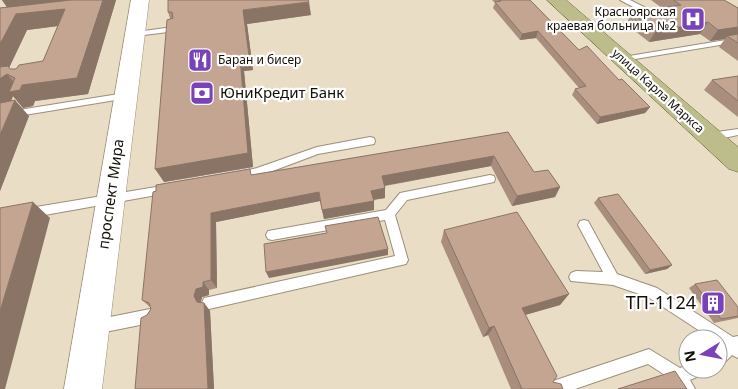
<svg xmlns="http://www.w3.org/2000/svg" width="738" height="389" font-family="'Noto Sans',sans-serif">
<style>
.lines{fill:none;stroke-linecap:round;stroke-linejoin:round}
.lane-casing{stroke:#9b8f7a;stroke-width:2}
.secondary-casing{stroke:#9b8f7a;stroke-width:1}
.primary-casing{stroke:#64642b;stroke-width:1}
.lane{fill:#fff;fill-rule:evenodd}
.secondary{fill:#fff;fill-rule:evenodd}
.primary{fill:#bcbd8b;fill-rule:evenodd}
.wall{fill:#a98e7d;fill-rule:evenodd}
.shaded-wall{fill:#897466}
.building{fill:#c4a591;stroke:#897466}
.labels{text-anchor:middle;stroke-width:4.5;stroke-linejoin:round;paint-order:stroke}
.far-poi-label{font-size:12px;fill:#130f07;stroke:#fff;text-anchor:end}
.far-street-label{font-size:12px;fill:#130f07;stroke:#fff}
.poi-label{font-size:15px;fill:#130f07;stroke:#fff;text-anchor:start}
.street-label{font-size:15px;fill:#130f07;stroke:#fff}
.near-poi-label{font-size:18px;fill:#130f07;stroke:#fff;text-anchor:end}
</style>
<rect width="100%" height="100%" fill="#e9ddc6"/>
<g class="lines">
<!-- lane casing -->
<g class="lane-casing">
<path id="lane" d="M620,0H630L652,11L645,13Z
M173,27H176V31L136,36L132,34L136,32Z
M738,38V42L623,61L619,59L623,57Z
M125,93L130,96L128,98L0,119V113Z
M738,129V135L710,141L705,137L710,133Z
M370,137L374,138L375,141L374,144L318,154L262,175L238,180L233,176L234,173L257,168L317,147Z
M490,175L494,176L495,179L494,182L407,200L395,215L408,260L406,264L209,309L204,308L202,303L204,298L209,297L395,256L385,220L272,240L268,239L266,235L268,231L386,210L400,193Z
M168,185L172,186L174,189L172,192L168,193L0,223V213Z
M584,220L588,221L617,274L657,288L733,337L738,336V358L732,355L723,364L718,366V348L721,345L718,343V339H712L648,297L613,285L571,281L569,277L571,273L576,271L603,272L578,225L580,221Z
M150,309L155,311L157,316L155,321L150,323L95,334L90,332L88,327L90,322L95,320Z
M649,349L680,368L688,365V369H706L703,374L690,380L695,389H678L674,381L648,364L575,389H545L548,384L553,381Z"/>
</g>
<!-- secondary casing -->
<g class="secondary-casing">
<path id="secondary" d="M131,0H149L102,389H64Z"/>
</g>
<!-- primary casing -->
<g class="primary-casing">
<path id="primary" d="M547,0H566L738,147V172L729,169Z"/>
</g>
<!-- lane -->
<use href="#lane" class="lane"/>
<!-- secondary -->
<use href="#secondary" class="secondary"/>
<!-- primary -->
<use href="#primary" class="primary"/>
</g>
<!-- wall -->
<path class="wall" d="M2,0H116L88,94L35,101L33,106L23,108L13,96L11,101L29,116L0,191V8L7,7ZM58,26L43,61L16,69H10L9,68L27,30Z
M492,0H530L579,50L619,80L650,107L645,113L597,124L572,95L575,89L579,88L536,38L520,40L493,8L495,3Z
M651,0H724L738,8V61L719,47L725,39L710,41L700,34L649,42L626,24L632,13L662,8Z
M168,12L311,15L247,24L253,70L244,71L253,167L164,182L170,18Z
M738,76V117L704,90L712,80Z
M508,132L534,172L560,187L555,197L512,206L491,166L385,186V198L374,200V210L324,219L320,201L216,222L217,288L209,290V295L202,297L201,303H204L210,311L214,389H135L147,315L151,309L150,307L142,300L252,175Z
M598,198L672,265L667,269L645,274L594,203Z
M444,230L569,294L560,305L525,315L553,382L563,389H511L488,335L483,337L441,242Z
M695,284L738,307V318L714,323L689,288Z"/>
<!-- shaded-wall -->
<path class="shaded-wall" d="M2,0H71L74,24L27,30L8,70L0,72V44L13,16Z
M103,0H116L88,94L35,101L33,106L23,108L13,96L8,109L0,111V77L7,74L20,90L22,85Z
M309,2L311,15L247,24L253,70L244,71L253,167L164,182L155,169L240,57L243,10Z
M708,22L700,34L649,42L656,31Z
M738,27V37L727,36L725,39L710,41L718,30Z
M538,31L536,38L520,40L522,34Z
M15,100L29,116L0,191V135Z
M650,107L645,113L597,124L600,117Z
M494,156L491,166L382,186V176Z
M560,187L555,197L512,206L517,196Z
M385,188V198L371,200V191Z
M319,192L320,201L216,222L217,288L211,280V213Z
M374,201V210L324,219L322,210Z
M33,202L50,218L5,389H0V311Z
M388,249V255L269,278L266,272Z
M672,265L667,269L645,274L650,270Z
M203,282L209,290V295L202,297L200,304L197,302L194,296L196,289Z
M569,294L560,305L514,318L522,308Z
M204,303L210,311L214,389H208Z
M494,326L488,335L483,337L489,328Z"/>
<!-- building -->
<path class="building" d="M71,0H103L77,78L22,85L20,90L9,92L15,78L7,74L1,78L0,80V67L8,66L10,69H16L19,65L43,61L65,9L16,14L0,44V8Z
M168,0H308L309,2L243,10L249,56L240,57L248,153L155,169L167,20L173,18L172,12H168Z
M499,0H530L579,50L587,46L619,80L622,79L650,107L600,117L575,89L586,86L538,31L522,34L495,2L501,1Z
M673,0H724L738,8V27L718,30L708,22L656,31L632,13L681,5Z
M738,34V43L727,36Z
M738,76V101L712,80Z
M15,100L0,135V103Z
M508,132L534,172L548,170L560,187L517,196L494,156L382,176L385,188L371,191L374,201L322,210L319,192L211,213V280L203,282V287L196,289L194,296L197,302L204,303L208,389H135L141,318L147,315L151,309L149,303L142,300L153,192L156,191V185L250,169L251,175Z
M618,194L672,265L650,270L598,198Z
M33,202L0,311V208Z
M517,212L569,294L522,308L557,376L553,382L561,384L563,389H522L494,326L489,328L444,230Z
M378,217L388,249L266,272L264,244L327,233L325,226Z
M717,280L738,307V316L721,319L695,284Z
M675,371L687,389H618Z"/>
<!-- icons -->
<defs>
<g id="hospital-square" transform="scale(1.25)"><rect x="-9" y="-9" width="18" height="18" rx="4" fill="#7a42b8" stroke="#fff"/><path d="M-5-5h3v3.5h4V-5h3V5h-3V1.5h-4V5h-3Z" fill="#fff"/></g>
<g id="restaurant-square" transform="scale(1.25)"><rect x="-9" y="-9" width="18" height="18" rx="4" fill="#7a42b8" stroke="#fff"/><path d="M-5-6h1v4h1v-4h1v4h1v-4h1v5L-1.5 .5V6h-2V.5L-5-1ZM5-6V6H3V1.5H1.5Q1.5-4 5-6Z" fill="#fff"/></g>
<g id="bank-square" transform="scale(1.25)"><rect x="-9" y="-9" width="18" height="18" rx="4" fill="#7a42b8" stroke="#fff"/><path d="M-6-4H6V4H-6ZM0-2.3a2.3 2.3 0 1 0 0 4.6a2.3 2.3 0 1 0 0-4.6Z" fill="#fff"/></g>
<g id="building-square" transform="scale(1.25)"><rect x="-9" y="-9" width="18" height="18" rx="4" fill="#7a42b8" stroke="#fff"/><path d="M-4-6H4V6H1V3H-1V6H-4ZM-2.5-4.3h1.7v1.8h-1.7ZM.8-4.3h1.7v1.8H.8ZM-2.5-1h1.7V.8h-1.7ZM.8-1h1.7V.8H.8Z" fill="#fff"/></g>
</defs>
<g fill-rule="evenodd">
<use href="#hospital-square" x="693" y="19"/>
<use href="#restaurant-square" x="200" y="60"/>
<use href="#bank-square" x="202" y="93"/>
<use href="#building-square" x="713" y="303"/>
</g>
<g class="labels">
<!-- far-poi labels -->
<g class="far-poi-label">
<text x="676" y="16">Красноярская<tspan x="676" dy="14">краевая больница №2</tspan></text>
<text x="218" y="64" text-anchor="start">Баран и бисер</text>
</g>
<!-- far-street labels -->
<g class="far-street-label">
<text transform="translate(658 91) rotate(42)" y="4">улица Карла Маркса</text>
</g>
<!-- poi labels -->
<g class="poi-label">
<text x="220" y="98">ЮниКредит Банк</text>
</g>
<!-- street labels -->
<g class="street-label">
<text transform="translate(111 194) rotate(-82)" y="5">проспект Мира</text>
</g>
<!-- near-poi labels -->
<g class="near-poi-label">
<text x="696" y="309">ТП-1124</text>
</g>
</g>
<!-- north arrow -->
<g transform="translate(703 354) rotate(260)"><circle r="24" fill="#ffffff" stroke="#a19f9c"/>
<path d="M0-4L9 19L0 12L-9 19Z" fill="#7a42b8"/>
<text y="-8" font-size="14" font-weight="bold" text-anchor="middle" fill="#130f07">N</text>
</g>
</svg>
